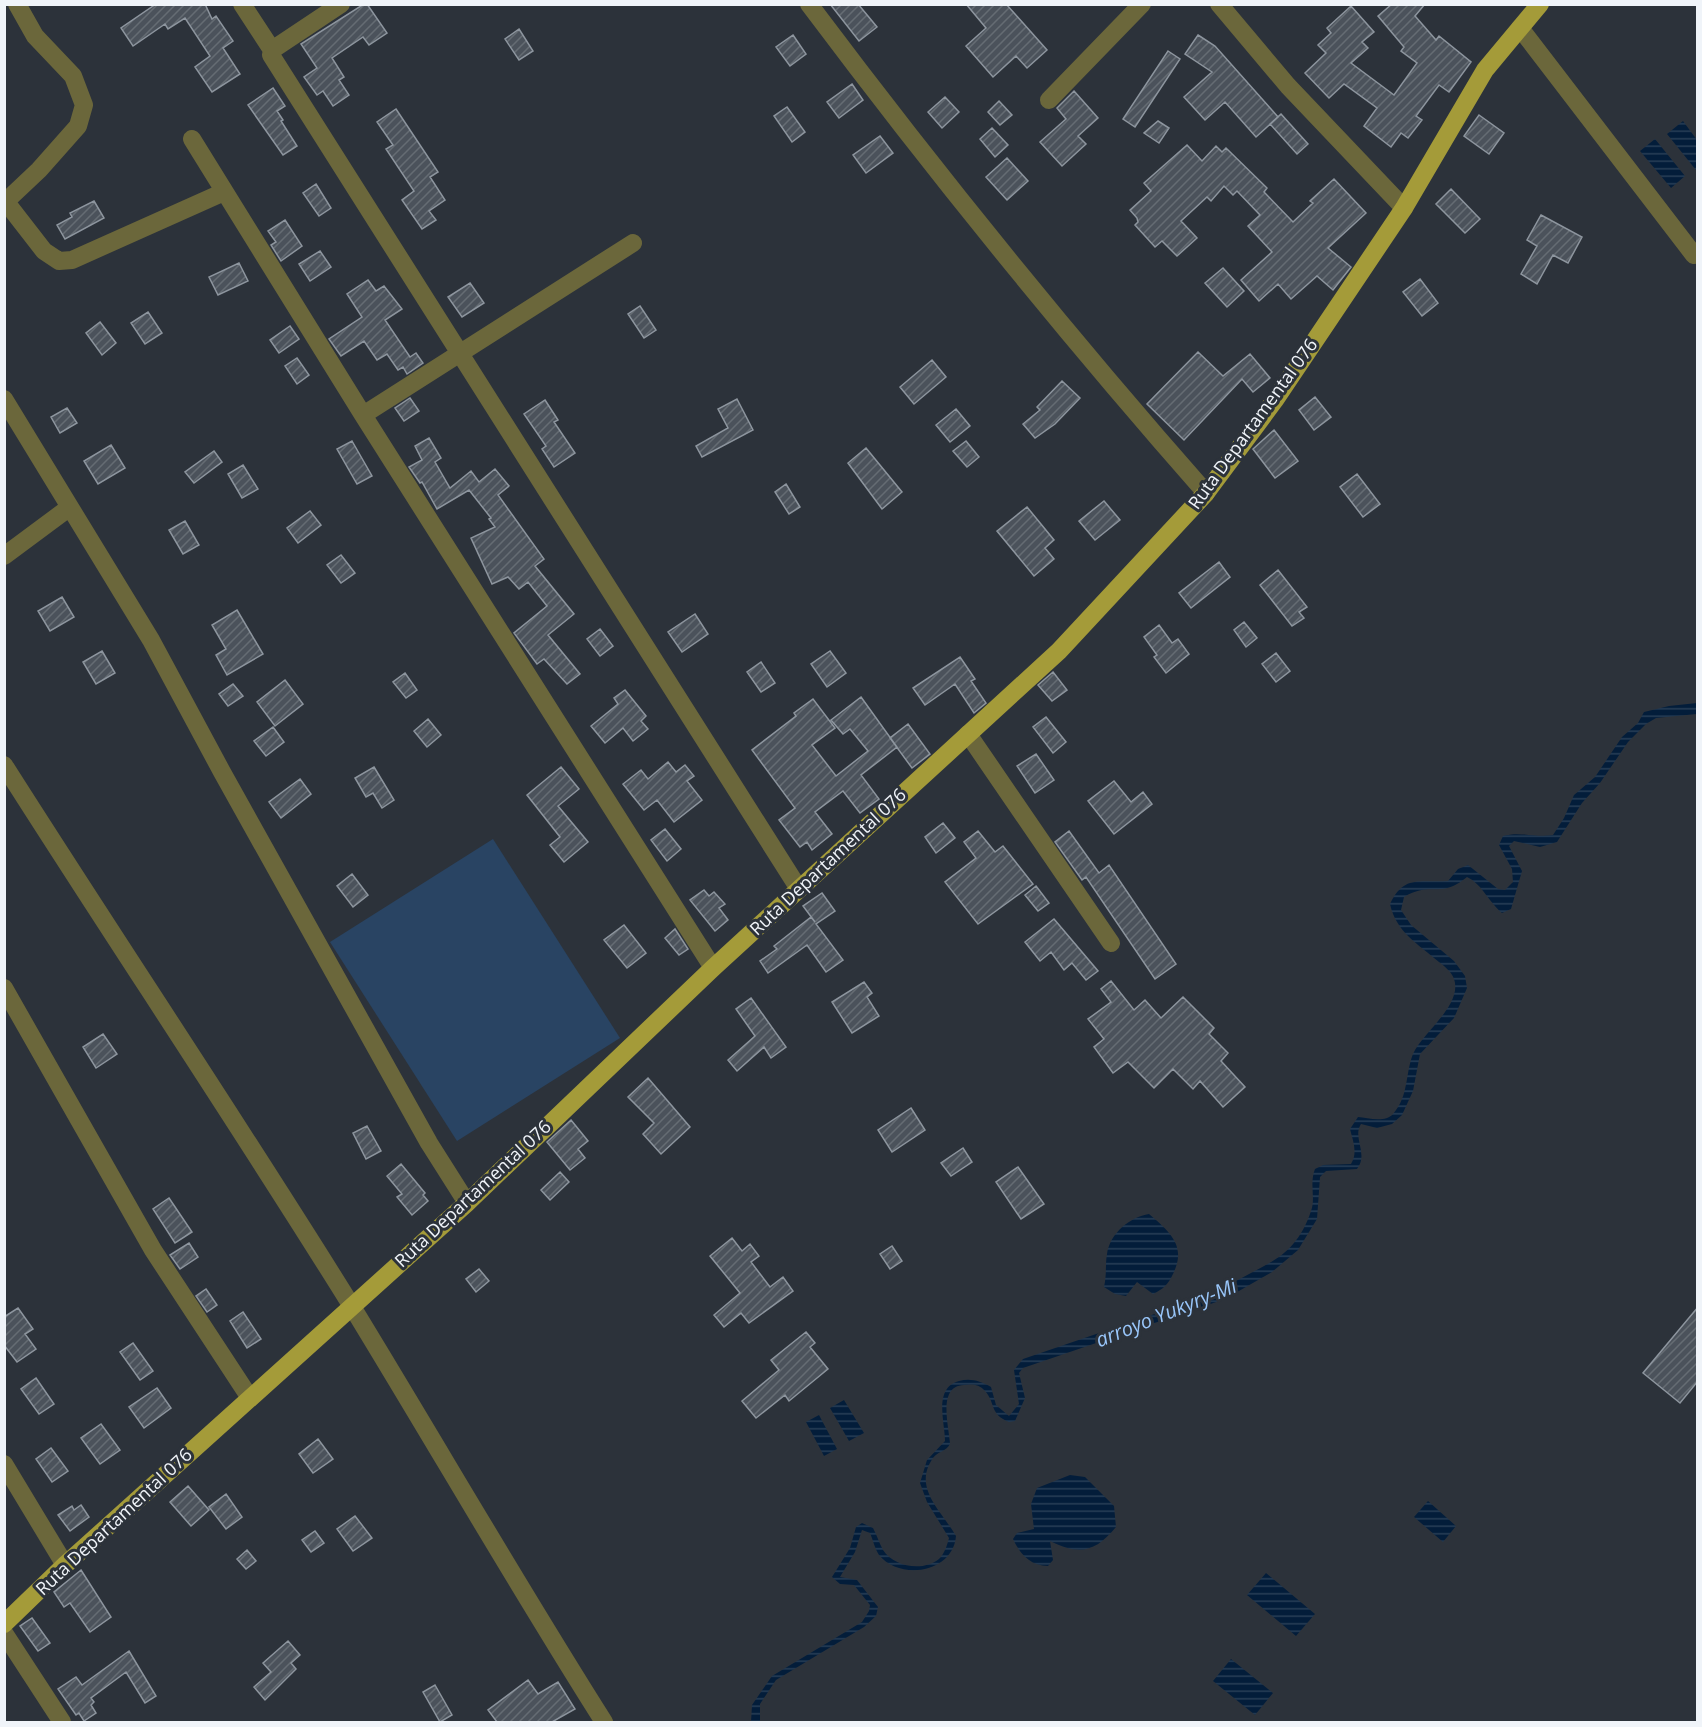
<svg xmlns="http://www.w3.org/2000/svg" width="1702" height="1727" font-family="'Open Sans',sans-serif">
<style>
.green{fill:#294463}
.water{fill:url(#water-rules)}
.building{fill:url(#building-hatch);stroke:#8d959e;stroke-width:1.5}
.lines{fill:none;stroke-linecap:round;stroke-linejoin:round}
.minor{stroke:#6b673b;stroke-width:18}
.major{stroke:#a49b39;stroke-width:18}
.labels{text-anchor:middle;stroke-width:6;stroke-linejoin:round;paint-order:stroke}
.street-label{font-size:18px;fill:#f0f4f9;stroke:#2c323a}
.water-label{font-size:20px;font-style:italic;fill:#99c6fa;stroke:#2c323a}
</style>
<defs>
<pattern id="water-rules" width="6" height="5" patternUnits="userSpaceOnUse" patternTransform="scale(1.5)"><rect width="6" height="5" fill="#031d3a"/><path d="M0 2.5h6" fill="none" stroke="#283e57"/></pattern>
<pattern id="building-hatch" width="6" height="6" patternUnits="userSpaceOnUse" patternTransform="scale(1.5)"><rect width="6" height="6" fill="#4b525b"/><path d="M-1 1l2-2M0 6l6-6M5 7l2-2" fill="none" stroke="#656c73"/></pattern>
</defs>
<rect width="100%" height="100%" fill="#2c323a"/>
<!-- green -->
<path class="green" d="M493,839L620,1038L457,1141L330,942Z"/>
<!-- water -->
<path class="water" d="M1683,121L1697,140L1696,170L1667,134Z
M1655,139L1685,176L1671,188L1640,151Z
M1697,703V714L1656,718L1646,724L1628,742L1600,783L1582,803L1557,842L1540,847L1514,841L1509,846L1522,871L1511,909L1502,913C1488,901 1482,884 1467,877C1439,900 1432,880 1404,897L1401,910L1411,925L1454,961L1465,976L1467,988L1454,1018L1420,1054L1413,1091L1402,1115L1392,1124L1377,1128L1361,1124C1352,1138 1369,1154 1357,1169L1326,1171L1320,1177L1317,1219L1298,1250L1272,1272L1225,1299L1023,1368L1019,1373L1025,1398L1015,1421L1009,1422C989,1414 996,1403 985,1391C979,1384 972,1384 964,1385C937,1386 949,1426 950,1444C946,1452 938,1451 933,1458C912,1488 942,1511 956,1536C953,1573 900,1581 879,1555C875,1549 873,1540 870,1533L862,1530L855,1552L840,1577L857,1580L878,1607L876,1616L864,1627L776,1680L760,1704V1722H751L752,1705L772,1676L862,1622L869,1611L870,1605L854,1585L840,1584L832,1577L850,1548L856,1527L862,1523L873,1528C877,1535 879,1543 883,1550C894,1567 923,1572 939,1559C945,1553 947,1545 949,1538L927,1502L920,1483L927,1460L945,1441C945,1422 933,1388 959,1381C971,1378 980,1381 991,1387L996,1405L1009,1416L1019,1404L1014,1370L1023,1359L1219,1292C1257,1264 1293,1265 1311,1211C1316,1198 1309,1184 1315,1169L1323,1165L1351,1164C1358,1153 1353,1141 1350,1129L1358,1117C1368,1118 1385,1123 1393,1114C1409,1096 1405,1074 1413,1054C1422,1033 1463,1005 1454,979C1452,972 1444,966 1439,962C1418,944 1396,932 1390,904C1404,874 1420,883 1448,881L1458,869L1468,865L1498,889L1505,890L1513,882L1512,869L1499,845L1503,836C1520,831 1535,838 1553,835L1564,818L1574,795L1595,777L1622,737L1638,723L1644,712L1669,706Z
M1149,1214C1170,1232 1187,1246 1173,1274C1168,1285 1163,1289 1153,1294L1137,1282L1126,1296L1115,1294L1104,1287C1107,1274 1105,1265 1107,1254C1110,1233 1130,1217 1149,1214Z
M844,1400L864,1433L849,1441L830,1408Z
M819,1415L837,1449L824,1456L806,1422Z
M1070,1475L1085,1477L1114,1506L1116,1527C1095,1552 1080,1556 1050,1541L1053,1560L1048,1566C1030,1566 1020,1554 1013,1539L1017,1533L1034,1529L1031,1504L1037,1488Z
M1428,1501L1456,1526L1443,1542L1414,1517Z
M1266,1573L1315,1614L1296,1636L1247,1595Z
M1231,1659L1273,1693L1255,1715L1213,1681Z"/>
<!-- building -->
<path class="building" d="M156,4H205L212,19L216,16L233,41L223,48L240,74L212,92L195,67L210,56L185,18L168,29L165,24L133,46L121,28Z
M364,4H367L387,33L369,45L363,37L332,58L344,77L339,80L349,95L333,106L323,91L317,95L304,77L317,68L301,44Z
M830,4H858L877,27L859,41Z
M966,4H1006L1047,50L1027,68L1016,56L993,77L966,46L986,28Z
M1392,4H1425L1415,16L1436,40L1439,36L1471,62L1449,92L1439,85L1416,116L1422,120L1408,138L1401,133L1391,147L1364,126L1377,108L1344,84L1329,98L1305,73L1326,53L1318,45L1331,33L1327,28L1351,6L1374,32L1362,42L1368,48L1351,63L1394,95L1417,63L1401,51L1404,47L1378,16Z
M519,29L533,51L519,60L505,39Z
M793,35L806,54L790,66L776,47Z
M1198,35L1215,46L1278,117L1256,137L1225,102L1205,120L1184,97L1212,72L1185,54Z
M1168,51L1180,59L1135,127L1123,119Z
M852,84L863,100L839,118L827,102Z
M273,88L285,106L277,111L283,120L281,121L297,146L283,155L248,105Z
M1074,91L1098,118L1078,136L1086,144L1062,166L1040,142L1066,119L1057,108Z
M945,97L959,112L942,128L928,112Z
M999,101L1012,115L1000,125L988,112Z
M787,107L805,132L792,142L774,116Z
M396,109L438,172L430,177L445,200L429,211L436,220L422,229L402,200L414,191L386,149L393,145L377,122Z
M1281,114L1308,144L1297,154L1270,124Z
M1479,115L1504,133L1489,154L1464,136Z
M1158,121L1169,128L1159,143L1144,133Z
M992,128L1008,145L995,157L980,139Z
M880,136L893,153L866,173L853,155Z
M1187,145L1202,161L1216,146L1222,152L1226,148L1267,188L1264,192L1293,222L1313,203L1310,201L1334,179L1366,213L1328,248L1351,267L1333,290L1317,276L1291,299L1278,284L1259,301L1241,280L1272,252L1248,226L1260,215L1237,191L1233,195L1224,186L1211,201L1207,197L1181,221L1197,238L1177,256L1162,241L1155,247L1135,225L1138,222L1137,218L1130,210L1151,191L1144,183Z
M1007,158L1028,181L1007,200L986,177Z
M316,184L331,208L319,216L303,193Z
M1451,189L1480,219L1465,233L1436,204Z
M94,201L104,218L65,239L57,225L72,217L70,213Z
M1541,215L1582,237L1568,263L1553,255L1537,284L1521,274L1537,246L1527,240Z
M285,220L302,246L281,261L271,245L276,242L268,231Z
M320,251L331,267L310,281L299,264Z
M239,263L248,281L218,295L209,277Z
M1223,268L1244,291L1227,307L1205,283Z
M1420,279L1438,303L1422,316L1403,292Z
M368,280L376,291L384,286L402,309L385,320L410,357L416,353L423,363L407,374L403,367L398,370L387,354L377,360L364,341L341,356L329,339L362,317L347,294Z
M470,283L484,303L462,317L448,297Z
M640,306L656,330L644,338L628,314Z
M148,312L162,333L145,344L131,323Z
M100,322L116,343L102,355L86,333Z
M290,326L299,339L279,353L270,340Z
M1198,352L1223,376L1250,354L1270,378L1253,392L1242,379L1184,440L1147,404Z
M297,358L309,375L297,384L285,366Z
M932,360L946,377L914,404L900,387Z
M1062,381L1080,398L1055,424L1035,438L1023,424L1040,410L1037,407Z
M1315,397L1331,417L1314,430L1299,410Z
M410,398L419,411L404,421L395,408Z
M737,399L753,430L702,457L696,446L728,428L718,409Z
M545,400L558,420L554,422L575,453L554,467L542,449L546,446L524,414Z
M67,408L77,423L60,433L51,417Z
M956,409L970,426L950,442L936,425Z
M1274,430L1298,461L1275,478L1253,449Z
M429,438L441,458L435,462L450,488L471,471L479,482L495,469L509,486L498,495L544,559L535,566L574,614L548,635L580,674L567,684L544,659L537,664L514,633L547,606L528,582L519,589L508,577L492,584L471,538L495,527L489,519L491,518L469,490L437,509L422,482L420,483L409,467L422,460L415,446Z
M352,441L372,476L357,484L337,449Z
M966,441L979,457L967,467L953,451Z
M111,445L125,468L98,484L84,461Z
M866,448L902,492L882,509L848,463Z
M214,451L222,462L194,483L185,472Z
M243,465L258,489L242,498L228,474Z
M1357,474L1380,504L1363,517L1340,487Z
M786,484L800,507L789,514L775,492Z
M1104,501L1120,520L1095,540L1079,521Z
M1027,507L1054,540L1045,548L1054,559L1034,576L997,531Z
M310,511L321,525L298,543L287,528Z
M185,521L199,545L183,554L169,530Z
M341,555L355,573L341,583L327,565Z
M1219,562L1230,577L1191,608L1179,593Z
M1278,570L1307,607L1299,612L1304,618L1292,626L1260,585Z
M62,597L74,617L50,631L38,611Z
M237,610L263,654L227,675L216,655L226,649L212,625Z
M695,614L708,634L682,652L668,632Z
M1244,622L1257,638L1246,647L1234,630Z
M1159,625L1172,643L1178,639L1189,654L1166,673L1154,657L1157,655L1144,637Z
M600,629L613,646L600,656L587,639Z
M102,651L115,673L96,684L83,662Z
M830,651L846,673L827,687L811,664Z
M1276,653L1290,671L1276,682L1262,664Z
M960,657L975,679L971,681L986,703L974,713L955,684L925,705L913,688Z
M761,662L775,683L761,692L747,672Z
M1053,672L1067,690L1052,701L1038,685Z
M405,673L417,690L406,698L393,682Z
M285,680L303,704L275,726L257,702Z
M233,684L243,696L228,706L219,694Z
M625,690L646,716L641,721L648,729L633,741L623,728L605,743L591,726L618,704L614,698Z
M861,697L897,747L861,775L879,799L860,813L843,791L815,812L832,834L812,850L807,842L800,847L779,820L795,808L752,750L796,716L794,713L813,699L835,728L812,745L836,776L868,751L850,729L843,734L831,720Z
M1046,717L1066,742L1053,753L1033,727Z
M428,719L441,735L427,747L414,731Z
M908,724L930,754L912,768L890,738Z
M273,727L284,742L266,756L254,741Z
M1036,754L1054,780L1035,793L1017,766Z
M668,762L676,772L685,765L694,776L687,781L702,800L674,822L657,800L644,810L623,784L641,770L648,779Z
M374,767L394,800L382,808L373,793L366,797L355,778Z
M561,767L579,789L558,806L588,842L564,862L550,845L560,837L527,795Z
M300,779L311,794L281,818L269,802Z
M1114,781L1131,802L1143,792L1152,804L1114,834L1088,801Z
M943,823L955,838L936,853L925,837Z
M665,829L681,849L667,861L651,840Z
M978,831L995,852L1003,846L1033,884L978,924L945,882L976,858L964,842Z
M1069,831L1099,873L1109,865L1176,964L1155,979L1086,877L1082,880L1055,842Z
M352,874L368,895L353,907L337,886Z
M1036,886L1049,903L1038,911L1025,895Z
M704,890L709,896L714,892L725,904L719,908L728,920L715,931L690,900Z
M822,893L835,911L816,924L843,960L826,972L807,945L768,973L760,961L777,949L774,946L811,917L815,922L803,906Z
M1054,919L1098,971L1086,980L1072,963L1064,970L1051,952L1040,961L1025,942Z
M624,925L646,953L627,968L604,940Z
M675,929L688,949L679,955L665,938Z
M1111,981L1134,1010L1145,1000L1161,1018L1183,997L1214,1028L1209,1034L1228,1053L1221,1061L1245,1087L1223,1107L1200,1081L1193,1089L1173,1069L1154,1088L1128,1062L1113,1073L1094,1047L1104,1039L1088,1019L1111,1002L1101,989Z
M864,982L872,993L867,997L879,1016L852,1033L832,1002Z
M751,998L786,1047L771,1058L764,1047L737,1071L728,1060L755,1036L736,1009Z
M103,1034L117,1054L96,1068L83,1047Z
M648,1078L690,1127L661,1154L643,1134L654,1123L628,1097Z
M911,1108L925,1130L892,1152L878,1130Z
M571,1120L588,1141L578,1149L585,1158L570,1170L547,1142Z
M367,1126L381,1151L366,1159L353,1133Z
M963,1148L972,1162L951,1176L941,1163Z
M401,1164L425,1193L423,1195L428,1201L412,1215L397,1197L402,1194L387,1176Z
M1018,1167L1044,1204L1021,1219L996,1182Z
M560,1172L569,1182L550,1200L541,1190Z
M169,1198L192,1232L175,1243L153,1209Z
M732,1238L742,1251L750,1244L759,1256L751,1262L770,1287L783,1277L793,1291L749,1323L741,1313L724,1327L714,1315L740,1293L710,1256Z
M189,1243L198,1257L180,1269L170,1255Z
M892,1246L902,1261L890,1269L880,1254Z
M479,1269L489,1281L476,1292L466,1279Z
M206,1289L217,1305L207,1312L196,1296Z
M1698,1307V1381L1680,1403L1643,1373Z
M18,1308L33,1329L25,1334L36,1349L17,1362L4,1345V1317Z
M243,1312L261,1339L247,1348L230,1321Z
M806,1332L815,1343L810,1347L828,1369L789,1401L785,1395L756,1418L742,1401L779,1370L771,1360Z
M133,1343L153,1371L140,1380L120,1352Z
M36,1378L54,1404L39,1414L21,1389Z
M157,1388L171,1408L144,1428L129,1407Z
M101,1424L120,1450L100,1464L81,1438Z
M318,1439L333,1459L313,1473L299,1454Z
M51,1448L68,1471L52,1482L36,1459Z
M188,1486L209,1510L191,1526L170,1502Z
M226,1494L242,1517L226,1529L209,1507Z
M81,1505L89,1517L70,1531L58,1515L72,1506L74,1510Z
M355,1516L372,1538L353,1551L337,1529Z
M315,1531L324,1543L311,1552L302,1540Z
M247,1550L256,1561L246,1569L237,1559Z
M81,1570L111,1617L90,1632L70,1603L64,1607L54,1592Z
M32,1618L50,1643L38,1651L20,1626Z
M288,1641L300,1655L291,1663L296,1669L265,1700L254,1687L271,1672L263,1663Z
M129,1651L156,1696L145,1703L126,1672L91,1698L94,1702L91,1705L96,1713L84,1721L79,1713L76,1715L58,1689L76,1677L82,1685Z
M528,1680L538,1694L558,1682L575,1709L552,1722H497L488,1710Z
M435,1685L452,1715L440,1722L423,1692Z"/>
<g class="lines">
<!-- minor -->
<path class="minor" d="M242,4L272,50L271,55L799,889
M809,4C935,172 1067,335 1206,493
M1219,4L1288,86L1404,208
M1520,28L1694,255
M272,50L341,4
M1049,100L1142,4
M192,139L363,415L713,968
M6,202L44,251L59,261L72,260L224,192
M4,203L39,170L78,126L84,105L73,76L35,36L17,4
M4,399L151,640L222,772L429,1143L467,1203
M363,415L633,243
M4,556L70,507
M968,734L1111,943
M4,765C119,946 238,1123 351,1305C436,1444 517,1585 604,1722
M4,988L153,1250L250,1398
M4,1464L65,1565
M4,1633L62,1722"/>
<!-- major -->
<path class="major" d="M4,1624L65,1565L467,1203L713,968L1059,651L1206,493L1275,400L1404,208L1485,70L1540,4"/>
</g>
<g class="labels">
<!-- street labels -->
<g class="street-label">
<text transform="translate(1253 424) rotate(-54)" y="6">Ruta Departamental 076</text>
<text transform="translate(828 862) rotate(-43)" y="6">Ruta Departamental 076</text>
<text transform="translate(473 1194) rotate(-43)" y="6">Ruta Departamental 076</text>
<text transform="translate(114 1522) rotate(-43)" y="6">Ruta Departamental 076</text>
</g>
<!-- water labels -->
<g class="water-label">
<text transform="translate(1166 1313) rotate(-22)" y="7">arroyo Yukyry-Mi</text>
</g>
</g>
<!-- border -->
<rect width="1702" height="1727" fill="none" stroke="#f0f4f9" stroke-width="12"/>
</svg>
